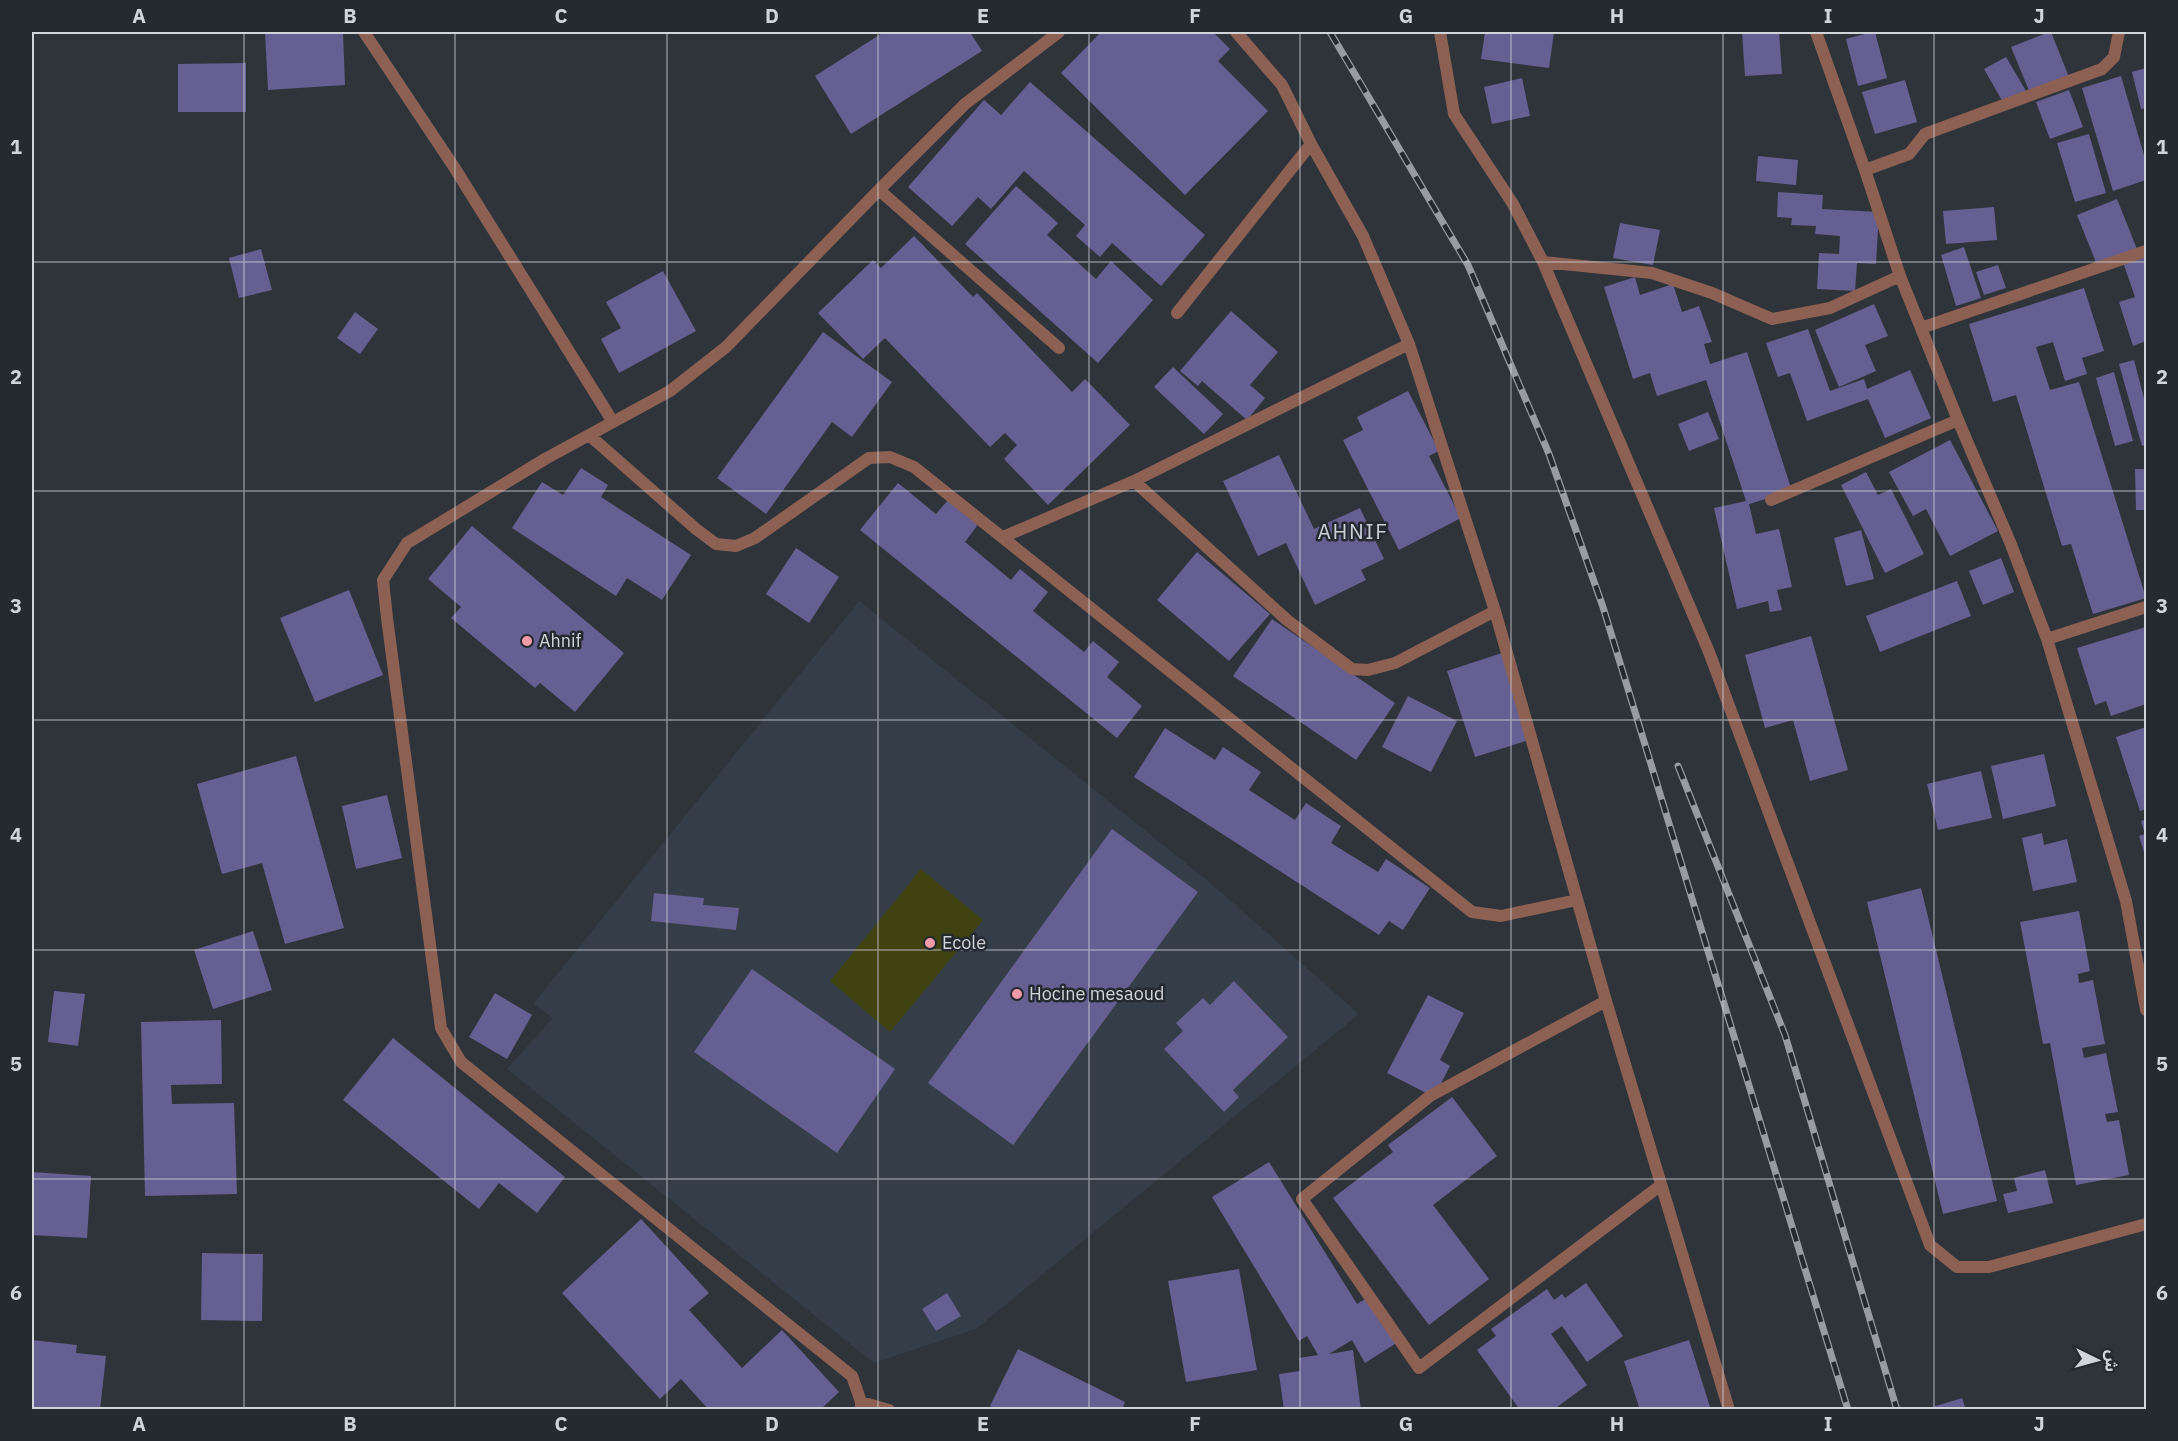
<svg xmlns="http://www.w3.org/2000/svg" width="2178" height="1441" font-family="'IBM Plex Sans','Noto Sans Arabic',sans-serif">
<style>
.built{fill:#343d48}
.green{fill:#414211}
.building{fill:#665f91}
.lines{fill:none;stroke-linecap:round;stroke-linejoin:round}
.street{stroke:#8c6053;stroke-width:12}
.rail-casing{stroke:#989ba0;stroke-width:7}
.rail{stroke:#252a30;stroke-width:4.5;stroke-dasharray:14;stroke-linecap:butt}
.grid{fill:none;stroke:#d1d4d8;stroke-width:1.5;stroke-opacity:0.55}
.poi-dot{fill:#f39aa8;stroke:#252a30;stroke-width:2}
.labels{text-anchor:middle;stroke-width:5;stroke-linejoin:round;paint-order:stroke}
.poi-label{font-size:18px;fill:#d1d4d8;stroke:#252a30;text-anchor:start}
.quarter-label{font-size:21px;letter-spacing:1.5px;fill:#c9d0d8;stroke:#252a30}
.neatline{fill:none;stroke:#d1d4d8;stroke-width:2}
.grid-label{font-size:20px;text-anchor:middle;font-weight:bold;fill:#d1d4d8}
</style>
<rect width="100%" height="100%" fill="#2f343a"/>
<!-- built -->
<path class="built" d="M859,601L1208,881L1359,1014L976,1329L874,1363L507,1069L553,1018L533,1004Z"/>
<!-- green -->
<path class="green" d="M921,869L983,920L890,1032L830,981Z"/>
<!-- building -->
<path class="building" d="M265,32H343L345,85L268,90Z
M884,32H970L982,51L851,134L815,76Z
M1101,32H1213L1230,49L1218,61L1268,111L1185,195L1061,73Z
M1485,32H1554L1549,68L1481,59Z
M1742,32H1779L1782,74L1745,76Z
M1872,32H1875L1887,78L1858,86L1846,39Z
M2049,32H2051L2069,77L2030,93L2011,47Z
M2006,57L2026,91L2004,104L1984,69Z
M246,63V112H178V64Z
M2146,68V108L2141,109L2132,72Z
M2121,76L2146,162V180L2113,191L2082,88Z
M1522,78L1530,116L1492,124L1484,87Z
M1905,80L1917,122L1875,134L1862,92Z
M1030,82L1205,235L1161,286L1112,243L1100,257L1076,236L1085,225L1024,171L991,209L978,197L952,226L908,187L984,100L1001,115Z
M2069,90L2083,127L2050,139L2036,102Z
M2089,134L2106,193L2075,202L2057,143Z
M1758,156L1798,160L1796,185L1756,181Z
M1016,186L1058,223L1047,235L1096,279L1111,261L1153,300L1098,363L965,244Z
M1778,192L1823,195L1822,209L1879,212L1876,264L1857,263L1855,291L1817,289L1819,253L1839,254L1840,236L1815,234L1816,226L1791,225L1792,218L1777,217Z
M2117,199L2137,249L2097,265L2077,215Z
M1994,207L1997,240L1946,244L1943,211Z
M1620,223L1660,230L1653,265L1613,258Z
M914,236L973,297L977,293L1072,392L1085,379L1130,425L1048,505L1004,459L1017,445L1005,433L990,447L885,338L863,359L818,313L873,260L881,268Z
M1964,247L1981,298L1956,306L1941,255Z
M261,249L272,290L239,298L229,258Z
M2146,255V341L2133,346L2119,302L2135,297L2123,262Z
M1998,265L2006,288L1984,295L1976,272Z
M663,271L696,331L619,373L601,339L621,328L606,302Z
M1635,277L1640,295L1673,284L1682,312L1699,306L1712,342L1704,344L1710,364L1747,352L1792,491L1749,504L1756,534L1779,529L1792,587L1777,590L1782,610L1770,612L1768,601L1737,609L1714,508L1746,501L1706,380L1657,396L1650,373L1633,379L1604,287Z
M2084,288L2104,351L2082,358L2087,374L2065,381L2053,342L2036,347L2050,390L2079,382L2146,598L2093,614L2071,544L2062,546L2016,395L1993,402L1969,324Z
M1874,304L1888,336L1865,345L1876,371L1839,387L1815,330Z
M1231,311L1278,352L1250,385L1265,398L1247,420L1202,381L1198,386L1180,371Z
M355,312L378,329L360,354L337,338Z
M1808,329L1830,391L1864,379L1867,389L1910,370L1931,418L1885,438L1868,399L1807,421L1790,373L1778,377L1766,343Z
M823,332L892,382L852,437L832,422L766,514L717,478Z
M2134,360L2146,406V445L2142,446L2119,364Z
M1173,367L1223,414L1204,434L1154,387Z
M2114,372L2133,441L2115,446L2096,378Z
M1408,391L1439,451L1429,456L1461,518L1399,550L1343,440L1363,430L1357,417Z
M1708,412L1719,439L1689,451L1678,424Z
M1950,440L1998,531L1950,556L1926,509L1913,516L1889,472Z
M1279,455L1314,529L1360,508L1384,559L1361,570L1366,580L1315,605L1286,543L1258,556L1223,481Z
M581,468L608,485L601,497L691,555L662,600L627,578L616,596L512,528L542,482L563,495Z
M2135,469H2146V510H2136Z
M1866,472L1878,495L1891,489L1924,554L1885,573L1841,485Z
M898,483L936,514L949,499L979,523L965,542L1011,580L1020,569L1048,592L1033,611L1084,652L1093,641L1119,662L1107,677L1142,706L1117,738L860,530Z
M472,526L624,653L575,712L540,683L535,688L451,618L461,607L428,579Z
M1861,530L1874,579L1846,586L1834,538Z
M796,548L839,577L809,623L766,594Z
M1197,552L1270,614L1229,661L1157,600Z
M2001,558L2014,592L1983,605L1969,571Z
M1957,581L1971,616L1880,652L1866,616Z
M349,590L383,675L315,702L280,618Z
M1272,619L1395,703L1356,760L1233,676Z
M2146,627V704L2111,716L2106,701L2095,705L2077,648Z
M1811,636L1848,770L1810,781L1793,720L1765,728L1745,655Z
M1502,653L1529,740L1475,757L1447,671Z
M1408,696L1457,721L1431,772L1382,747Z
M2146,727V809L2140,811L2116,737Z
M1165,728L1215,760L1223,747L1261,772L1249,790L1295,820L1306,803L1341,826L1331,843L1378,872L1386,859L1430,888L1403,930L1389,921L1379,935L1134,777Z
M2044,754L2056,806L2003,819L1991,766Z
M296,756L344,928L285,944L262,863L222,874L197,784Z
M1981,771L1992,818L1938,830L1927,784Z
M387,795L402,858L356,869L342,806Z
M2146,819V858L2139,836L2145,834L2141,821Z
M1112,829L1198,892L1013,1145L928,1083Z
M2042,833L2044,845L2067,839L2077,882L2033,891L2022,838Z
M1921,888L1997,1201L1943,1214L1867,902Z
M654,893L704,898L703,905L739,908L736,930L651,921Z
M2079,911L2090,971L2078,974L2079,983L2093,980L2105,1044L2082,1048L2084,1058L2106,1053L2118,1112L2105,1114L2107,1122L2119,1120L2129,1175L2076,1185L2050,1043L2043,1044L2020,922Z
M253,931L272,990L213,1009L194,950Z
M752,969L895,1069L837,1153L694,1052Z
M1234,981L1288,1037L1233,1090L1239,1097L1224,1112L1164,1049L1183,1031L1176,1023L1203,998L1210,1005Z
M54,991L85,994L78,1046L48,1042Z
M495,993L532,1015L507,1059L469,1037Z
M1428,995L1464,1013L1440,1060L1450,1066L1434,1097L1387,1073Z
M221,1020L222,1084L171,1085L172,1104L234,1103L237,1194L145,1196L141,1022Z
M393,1038L565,1177L537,1213L499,1183L479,1209L343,1100Z
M1452,1097L1497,1156L1433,1205L1489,1279L1429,1325L1333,1198L1393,1152L1388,1145Z
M1269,1162L1357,1304L1370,1296L1398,1342L1365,1363L1352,1340L1329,1354L1353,1350L1361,1410H1284L1279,1374L1300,1371L1299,1358L1318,1355L1307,1336L1299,1341L1212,1197Z
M2045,1170L2053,1203L2008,1213L2003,1194L2017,1191L2014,1178Z
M32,1172L91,1176L87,1238L32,1235Z
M641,1219L709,1293L689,1310L742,1368L782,1330L839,1392L820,1410H709L681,1379L660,1399L562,1293Z
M202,1253L263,1254L262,1321L201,1320Z
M1239,1269L1257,1370L1186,1382L1168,1281Z
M1586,1283L1623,1336L1587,1362L1562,1326L1551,1334L1587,1385L1553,1410H1520L1477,1350L1496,1336L1491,1329L1547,1289L1554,1300L1562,1294L1565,1298Z
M947,1293L961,1316L936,1331L922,1309Z
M32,1340L77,1345L76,1353L106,1356L100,1410H32Z
M1689,1340L1711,1410H1640L1624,1361Z
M1018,1349L1125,1402L1122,1410H997L990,1406Z
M1962,1398L1966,1410H1926V1409Z"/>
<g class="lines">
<!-- street -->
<path class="street" d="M364,32L454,167L613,422
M1236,32L1282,85L1311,144L1363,236L1409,344L1495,611L1606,1001L1729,1410
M1440,32L1454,114L1513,204L1543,262L1709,652L1930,1245L1957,1267H1989L2146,1224
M1816,32L1865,170L1900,276L1958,420L2010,542L2047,639L2126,901L2146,1010
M1865,170L1909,154L1925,134L2102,69L2114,57L2119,32
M879,190L1059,348
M1543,262L1652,273L1712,293L1772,319L1830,308L1900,276
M1177,313L1311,144
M1921,328L2146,251
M589,435L696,529L716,544L736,546L755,538L869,458L890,457L914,467L1472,912L1501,916L1577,900
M1134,481L1287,620L1352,669L1368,670L1395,663L1495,611
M1771,500L1958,420
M1003,537L1134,481L1409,344
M2047,639L2146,607
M1606,1001L1430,1096L1302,1199L1419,1368L1661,1185
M861,1402L889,1410
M861,1410V1402L852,1376L461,1062L441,1028L387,618L383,580L407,543L545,459L670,391L726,347L879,190L965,104L1059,32"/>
<!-- rail casing -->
<g class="rail-casing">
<path id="rail" d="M1330,32L1468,265L1549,454L1603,607L1848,1410
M1678,766L1785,1035L1897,1410"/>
</g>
<!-- rail -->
<use href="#rail" class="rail"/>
</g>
<!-- grid -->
<path class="grid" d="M244,32V1410M455,32V1410M667,32V1410M878,32V1410M1089,32V1410M1300,32V1410M1511,32V1410M1723,32V1410M1934,32V1410M32,262H2146M32,491H2146M32,720H2146M32,950H2146M32,1179H2146"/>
<!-- markers -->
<g class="poi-dot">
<circle cx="527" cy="641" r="6"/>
<circle cx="930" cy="943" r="6"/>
<circle cx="1017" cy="994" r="6"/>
</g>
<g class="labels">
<!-- poi labels -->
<g class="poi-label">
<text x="539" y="647">Ahnif</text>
<text x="942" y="949">Ecole</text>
<text x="1029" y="1000">Hocine mesaoud</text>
</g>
<!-- quarter labels -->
<g class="quarter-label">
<text x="1353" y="539">AHNIF</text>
</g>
</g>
<!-- border -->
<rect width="2178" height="1441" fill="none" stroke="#252a30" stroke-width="66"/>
<!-- north arrow -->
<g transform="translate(2097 1360) rotate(95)" stroke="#252a30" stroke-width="4.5" paint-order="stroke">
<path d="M0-4.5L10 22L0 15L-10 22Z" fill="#d1d4d8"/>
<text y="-9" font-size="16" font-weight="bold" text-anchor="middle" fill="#d1d4d8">ش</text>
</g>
<rect x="33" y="33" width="2112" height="1375" class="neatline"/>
<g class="grid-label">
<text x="139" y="23">A</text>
<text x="350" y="23">B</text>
<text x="561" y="23">C</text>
<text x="772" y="23">D</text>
<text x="983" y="23">E</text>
<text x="1195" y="23">F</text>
<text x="1406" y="23">G</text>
<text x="1617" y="23">H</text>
<text x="1828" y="23">I</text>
<text x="2039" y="23">J</text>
<text x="16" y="154">1</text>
<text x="2162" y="154">1</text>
<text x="16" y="384">2</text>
<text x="2162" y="384">2</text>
<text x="16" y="613">3</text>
<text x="2162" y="613">3</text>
<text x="16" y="842">4</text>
<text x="2162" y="842">4</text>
<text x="16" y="1071">5</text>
<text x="2162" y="1071">5</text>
<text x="16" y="1300">6</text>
<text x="2162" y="1300">6</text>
<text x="139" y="1431">A</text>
<text x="350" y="1431">B</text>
<text x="561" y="1431">C</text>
<text x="772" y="1431">D</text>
<text x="983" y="1431">E</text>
<text x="1195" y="1431">F</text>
<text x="1406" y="1431">G</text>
<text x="1617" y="1431">H</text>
<text x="1828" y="1431">I</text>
<text x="2039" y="1431">J</text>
</g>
</svg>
